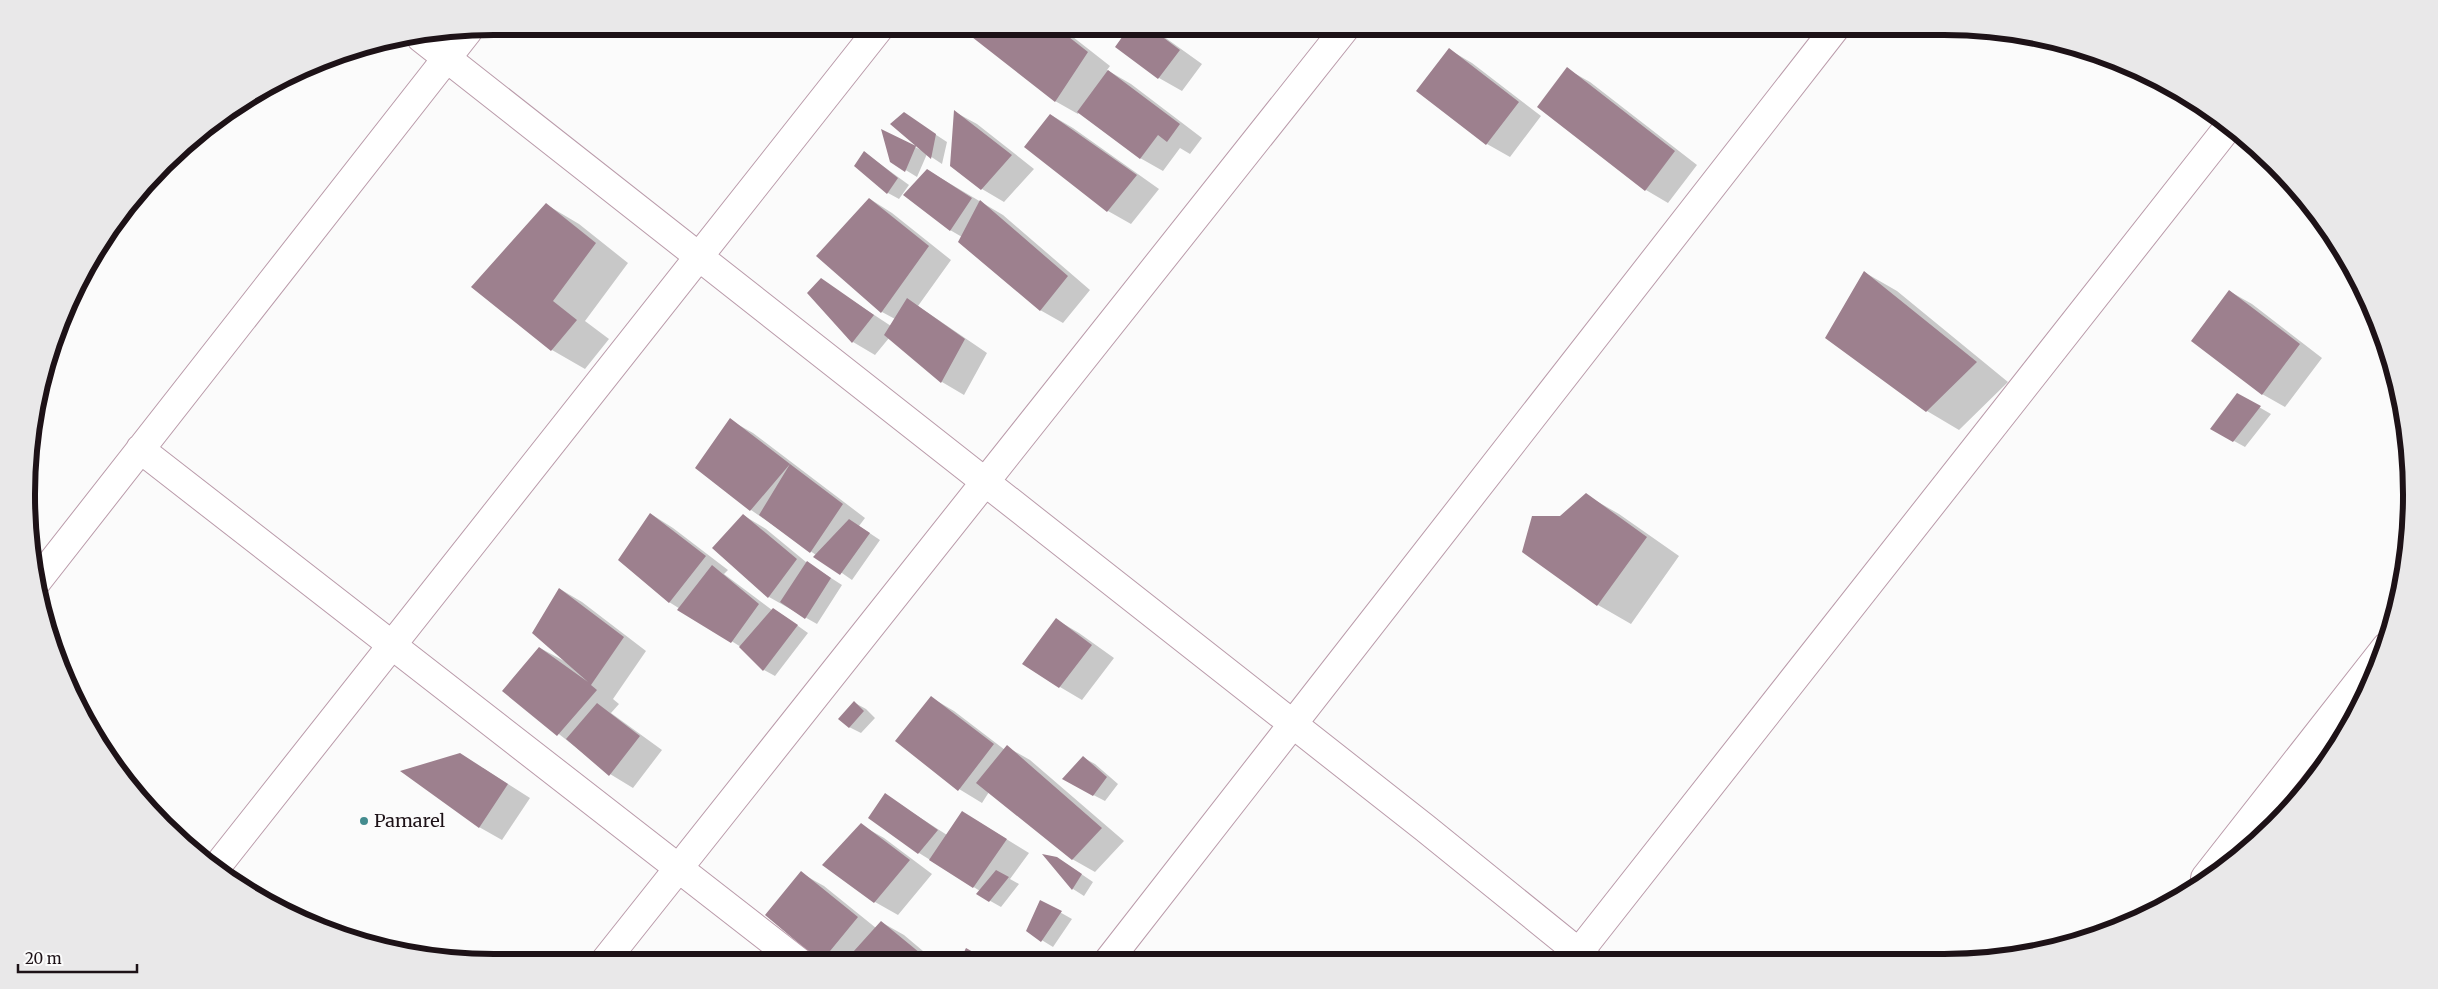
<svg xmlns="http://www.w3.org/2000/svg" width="2438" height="989" font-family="Merriweather,serif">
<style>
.shadow{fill:#0003}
.building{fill:#9d808e}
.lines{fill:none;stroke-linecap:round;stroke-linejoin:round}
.street-casing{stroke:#ba9baa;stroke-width:30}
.street{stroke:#fff;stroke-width:28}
.poi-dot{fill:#438b8e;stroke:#fbfbfb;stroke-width:2}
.labels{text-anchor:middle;stroke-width:4;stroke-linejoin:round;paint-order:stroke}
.poi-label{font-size:18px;fill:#1d1217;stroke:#fbfbfb;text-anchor:start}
.rim{fill:none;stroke:#1d1217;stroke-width:6}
</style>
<rect width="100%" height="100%" fill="#fbfbfb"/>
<!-- shadow -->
<path class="shadow" d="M967,26H1059L1110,66L1107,70L1131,84L1202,138L1190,154L1180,148L1163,171L1140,158L1079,112L1078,114L1055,101Z
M1132,26H1149L1202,64L1182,91L1159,78L1117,47Z
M1450,50L1472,63L1541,116L1510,157L1487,144L1418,91Z
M1567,69L1590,82L1697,165L1668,203L1646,190Z
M955,112L977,124L1034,169L1004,202L982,189Z
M1051,115L1073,128L1159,189L1131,224L1108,211Z
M915,121L947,142L942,164L927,154L917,177L891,161L883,131L921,150Z
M865,153L909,185L899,199L888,193Z
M927,170L1003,215L1090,290L1063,323L1040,310L962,237L950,230Z
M870,199L892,213L951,260L918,306L987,353L964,395L942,382L889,338L875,355L853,342L809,293L821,280L891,326L895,319L882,312Z
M547,205L579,224L628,263L585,321L609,339L585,369L552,350L473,287Z
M1864,272L1897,291L2008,382L1959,430L1927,411Z
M2229,291L2252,304L2322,358L2285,407L2262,394Z
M2238,395L2271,414L2245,447L2212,429Z
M730,420L753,433L865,518L859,526L880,540L852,580L751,510Z
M1586,495L1619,514L1679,556L1631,624L1598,605L1524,551Z
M651,514L673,528L728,570L724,574L772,610L784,616L808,633L775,676L764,670L741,647L669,602Z
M743,515L766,529L806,562L842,585L817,624L769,597L714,548Z
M560,589L582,602L646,651L613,699L619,704L611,713L662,750L633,788L610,774L504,691L540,648L568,663Z
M1057,620L1079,633L1114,658L1082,700L1060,687Z
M932,698L954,711L1005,750L1007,747L1030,760L1124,841L1095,872L1072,859L989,792L982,803L959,789Z
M855,703L866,709L875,718L861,733L849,727Z
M1084,758L1095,764L1118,784L1105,801L1074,785Z
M483,768L530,798L502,840L479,827Z
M885,795L947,835L985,826L1029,853L1010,879L1019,884L1001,907L978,894L980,891L919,853L870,817Z
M861,825L884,838L932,874L898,915L875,902Z
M1045,856L1068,865L1093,882L1084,896L1073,889Z
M801,873L824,886L876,928L881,922L904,935L936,962L822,961Z
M1040,901L1072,919L1053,947L1027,931Z"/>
<!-- building -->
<path class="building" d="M966,26H1055L1088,52L1055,102L963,30Z
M1130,26H1148L1180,50L1158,79L1115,47Z
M1449,48L1519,102L1486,145L1416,91Z
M1567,67L1675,151L1645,191L1537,107Z
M1108,70L1180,124L1167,142L1158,135L1140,159L1077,112Z
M954,110L1012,155L981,190L950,166Z
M904,112L936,134L931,159L890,124Z
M1050,114L1137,175L1107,212L1024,147Z
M881,129L916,146L905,172L890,162Z
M864,151L898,178L887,194L854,166Z
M927,169L972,198L950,231L903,195Z
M869,198L929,246L881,313L816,256Z
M980,200L1068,276L1040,311L958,242Z
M546,203L596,243L553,301L577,320L551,351L471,287Z
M1864,271L1977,362L1926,412L1825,338Z
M821,278L874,315L852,343L807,293Z
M2229,290L2300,344L2262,395L2191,341Z
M907,298L965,339L941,383L884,335Z
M2237,393L2261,406L2233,442L2210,429Z
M730,418L790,464L750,511L695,468Z
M790,464L843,504L810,553L759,515Z
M1586,493L1647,537L1597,606L1522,552L1532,516H1560Z
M650,513L706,556L669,603L618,560Z
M743,514L797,559L768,598L712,548Z
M849,519L870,533L840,575L813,557Z
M807,561L831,578L805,619L780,602Z
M712,565L759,604L731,643L677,610Z
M559,588L624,637L591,685L597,690L557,736L502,691L539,647L588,682L532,633Z
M773,608L798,625L763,671L739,647Z
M1056,618L1092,645L1059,688L1022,664Z
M931,696L994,744L958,791L895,741Z
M854,701L864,711L849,728L838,719Z
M597,703L640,736L609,776L566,739Z
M1007,745L1102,828L1072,860L976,783Z
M460,753L508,784L479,828L400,771Z
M1083,756L1107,777L1093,796L1062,779Z
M885,793L938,830L918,854L868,818Z
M962,811L1007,839L973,888L929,860Z
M861,823L910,860L874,903L822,865Z
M1042,854L1057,857L1082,874L1072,890Z
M996,870L1009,877L989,902L976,894Z
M801,871L858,917L821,962L765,915Z
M1040,900L1062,911L1041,942L1026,931Z
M881,921L931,962H844Z
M966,948L989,961L959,962Z"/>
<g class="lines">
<!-- street casing -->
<g class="street-casing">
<path id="street" d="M421,38L1425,828L1588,960
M140,449L799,962
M35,584L468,31
M215,869L881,26
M2205,878L2386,647
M1579,952L2229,126
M1108,961L1837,26
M604,962L1347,26"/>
</g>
<!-- street -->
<use href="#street" class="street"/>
</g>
<!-- markers -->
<circle class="poi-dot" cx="364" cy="821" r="5"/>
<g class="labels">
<!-- poi labels -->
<g class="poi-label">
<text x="374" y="827">Pamarel</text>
</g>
</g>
<!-- crop -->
<path d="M0 0H2438V989H0ZM494 35H1944A459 459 0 0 1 2403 494V495A459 459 0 0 1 1944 954H494A459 459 0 0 1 35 495V494A459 459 0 0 1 494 35Z" fill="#e9e8e9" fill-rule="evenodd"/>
<path class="rim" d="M494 35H1944A459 459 0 0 1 2403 494V495A459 459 0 0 1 1944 954H494A459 459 0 0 1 35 495V494A459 459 0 0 1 494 35Z"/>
<!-- scale -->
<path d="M18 964v8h119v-8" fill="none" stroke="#1d1217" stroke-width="2.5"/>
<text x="25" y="964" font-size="15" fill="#1d1217" stroke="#fbfbfb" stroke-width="4" paint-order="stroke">20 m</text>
</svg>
